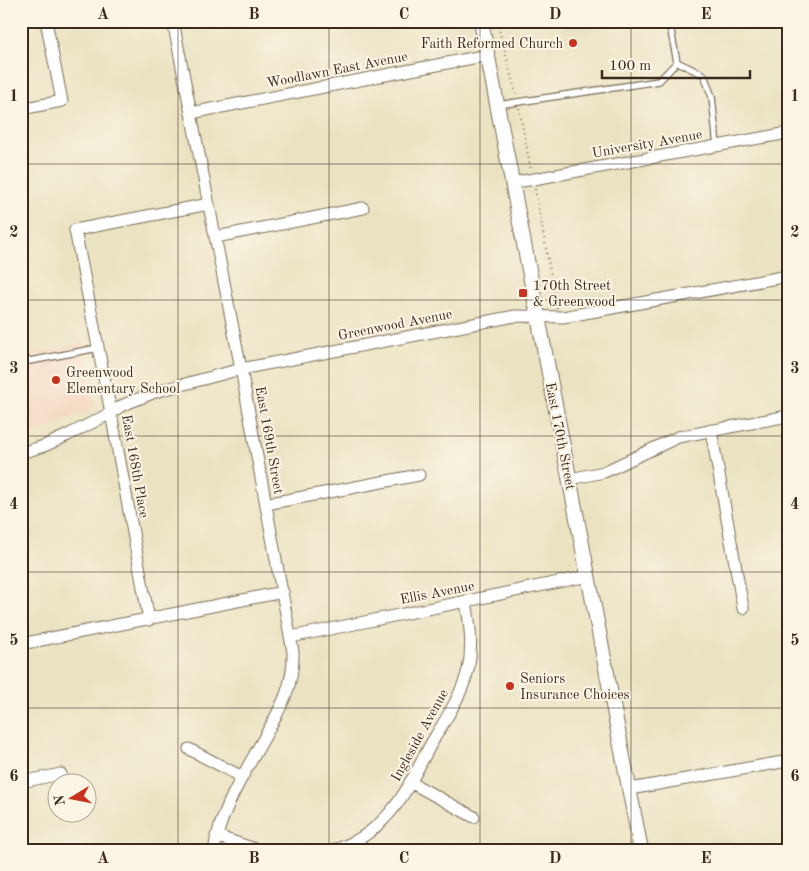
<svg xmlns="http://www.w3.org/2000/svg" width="809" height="871" font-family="'Old Standard TT',serif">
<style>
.built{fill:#f3d4be}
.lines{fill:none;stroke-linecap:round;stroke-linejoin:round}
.service-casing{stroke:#786b57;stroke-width:8}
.minor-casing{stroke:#786b57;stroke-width:13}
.tertiary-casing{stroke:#786b57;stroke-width:16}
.path{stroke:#786b57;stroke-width:2;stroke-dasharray:1 4;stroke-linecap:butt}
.service{stroke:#fff;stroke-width:5.5}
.minor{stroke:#fff;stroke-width:11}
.tertiary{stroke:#fff;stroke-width:14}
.grid{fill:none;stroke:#3b2a1e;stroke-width:1;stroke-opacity:0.55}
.poi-dot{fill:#c8321e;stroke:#fcf5e5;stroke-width:2}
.labels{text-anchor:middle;stroke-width:4;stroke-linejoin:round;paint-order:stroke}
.poi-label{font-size:14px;fill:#3b2a1e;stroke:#fcf5e5;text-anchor:start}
.street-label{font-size:14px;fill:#3b2a1e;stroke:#fcf5e5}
.neatline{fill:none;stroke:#3b2a1e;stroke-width:2}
.grid-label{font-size:16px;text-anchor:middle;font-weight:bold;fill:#3b2a1e}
</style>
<rect width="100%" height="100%" fill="#fcf5e5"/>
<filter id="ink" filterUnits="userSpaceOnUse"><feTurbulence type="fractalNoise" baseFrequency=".02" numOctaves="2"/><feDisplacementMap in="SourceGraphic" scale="10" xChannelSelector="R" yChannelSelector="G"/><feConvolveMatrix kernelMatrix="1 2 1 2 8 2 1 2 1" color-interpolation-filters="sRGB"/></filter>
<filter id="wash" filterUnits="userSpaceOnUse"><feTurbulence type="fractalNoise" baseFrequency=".0096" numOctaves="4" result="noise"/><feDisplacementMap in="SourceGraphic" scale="20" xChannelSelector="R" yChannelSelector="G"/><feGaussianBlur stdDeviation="1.12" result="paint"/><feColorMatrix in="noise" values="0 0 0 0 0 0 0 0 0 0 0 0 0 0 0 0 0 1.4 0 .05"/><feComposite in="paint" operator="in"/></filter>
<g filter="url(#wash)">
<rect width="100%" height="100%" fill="#eae3c2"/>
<!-- built -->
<path class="built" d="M21,311L29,353L83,342L95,406L41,432L21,439Z"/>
</g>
<g filter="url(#ink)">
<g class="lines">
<!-- service casing -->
<g class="service-casing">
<path id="service" d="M677,62L704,75L712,97L717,146
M498,105L659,81L677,62L669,21
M21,359L30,361L98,348"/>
</g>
<!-- minor casing -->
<g class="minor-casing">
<path id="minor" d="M173,21L241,369L293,652C294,687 280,709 264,738C244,774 221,809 214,850
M21,109L62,101L46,21
M191,113L488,55
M512,183L788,133
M216,237L363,208
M711,430L743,608
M21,453L44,446L68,435L111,413L121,406L155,392L241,369L515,316L563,317L788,276
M570,479L604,472L678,437L788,416
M266,504L419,475
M149,620L111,413L75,230L209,204
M291,637L588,576
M21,644L283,592
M189,749L242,777
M21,782L61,774
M410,782L474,817
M630,789L788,761
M216,836L258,850
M334,850C353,844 371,833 385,818C405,798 417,769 431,744C445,720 461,697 468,670C473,647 470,624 466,602"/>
</g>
<!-- tertiary casing -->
<g class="tertiary-casing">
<path id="tertiary" d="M481,21L641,850"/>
</g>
<!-- path -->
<path class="path" d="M497,21L516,94
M519,108L531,170
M535,189L557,308"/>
<!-- service -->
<use href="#service" class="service"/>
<!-- minor -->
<use href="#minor" class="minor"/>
<!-- tertiary -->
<use href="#tertiary" class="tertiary"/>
</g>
</g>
<!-- grid -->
<path class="grid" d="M178,21V850M329,21V850M480,21V850M631,21V850M21,164H788M21,300H788M21,436H788M21,572H788M21,708H788"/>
<!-- markers -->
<g class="poi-dot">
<circle cx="573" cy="43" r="5"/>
<rect x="518" y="288" width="10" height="10" rx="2.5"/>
<circle cx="56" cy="380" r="5"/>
<circle cx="510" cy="686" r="5"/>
</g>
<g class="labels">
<!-- poi labels -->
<g class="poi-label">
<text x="563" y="48" text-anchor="end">Faith Reformed Church</text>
<text x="533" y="290">170th Street<tspan x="533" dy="16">&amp; Greenwood</tspan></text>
<text x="66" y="377">Greenwood<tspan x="66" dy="16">Elementary School</tspan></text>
<text x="520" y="683">Seniors<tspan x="520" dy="16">Insurance Choices</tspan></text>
</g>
<!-- street labels -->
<g class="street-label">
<text transform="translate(337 69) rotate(-11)" y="5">Woodlawn East Avenue</text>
<text transform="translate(647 143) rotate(-10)" y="5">University Avenue</text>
<text transform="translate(395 324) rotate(-11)" y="5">Greenwood Avenue</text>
<text transform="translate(561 436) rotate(79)" y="5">East 170th Street</text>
<text transform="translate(270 440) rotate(80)" y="5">East 169th Street</text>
<text transform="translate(136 466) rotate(80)" y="5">East 168th Place</text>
<text transform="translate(437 592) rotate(-11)" y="5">Ellis Avenue</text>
<text transform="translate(419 735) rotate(-61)" y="5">Ingleside Avenue</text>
</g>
</g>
<!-- margin -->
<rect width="809" height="871" fill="none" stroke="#fcf5e5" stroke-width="55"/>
<!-- north arrow -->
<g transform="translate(72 798) rotate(260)"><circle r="24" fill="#fcf5e5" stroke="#afa495"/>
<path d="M0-4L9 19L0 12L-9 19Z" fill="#c8321e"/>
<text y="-8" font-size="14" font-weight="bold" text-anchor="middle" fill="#3b2a1e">N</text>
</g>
<!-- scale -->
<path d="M602 70v8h148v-8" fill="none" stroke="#3b2a1e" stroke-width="2.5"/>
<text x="609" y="70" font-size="15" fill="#3b2a1e" stroke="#fcf5e5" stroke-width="4" paint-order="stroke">100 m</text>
<rect x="28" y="28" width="754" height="816" class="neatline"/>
<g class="grid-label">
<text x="103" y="19">A</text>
<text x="254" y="19">B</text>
<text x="404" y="19">C</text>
<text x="555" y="19">D</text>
<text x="706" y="19">E</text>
<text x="14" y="101">1</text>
<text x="795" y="101">1</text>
<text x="14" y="237">2</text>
<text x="795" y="237">2</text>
<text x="14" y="373">3</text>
<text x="795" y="373">3</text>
<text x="14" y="509">4</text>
<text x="795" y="509">4</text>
<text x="14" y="645">5</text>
<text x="795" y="645">5</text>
<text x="14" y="781">6</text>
<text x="795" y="781">6</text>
<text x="103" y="863">A</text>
<text x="254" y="863">B</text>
<text x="404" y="863">C</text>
<text x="555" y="863">D</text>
<text x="706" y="863">E</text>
</g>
</svg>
